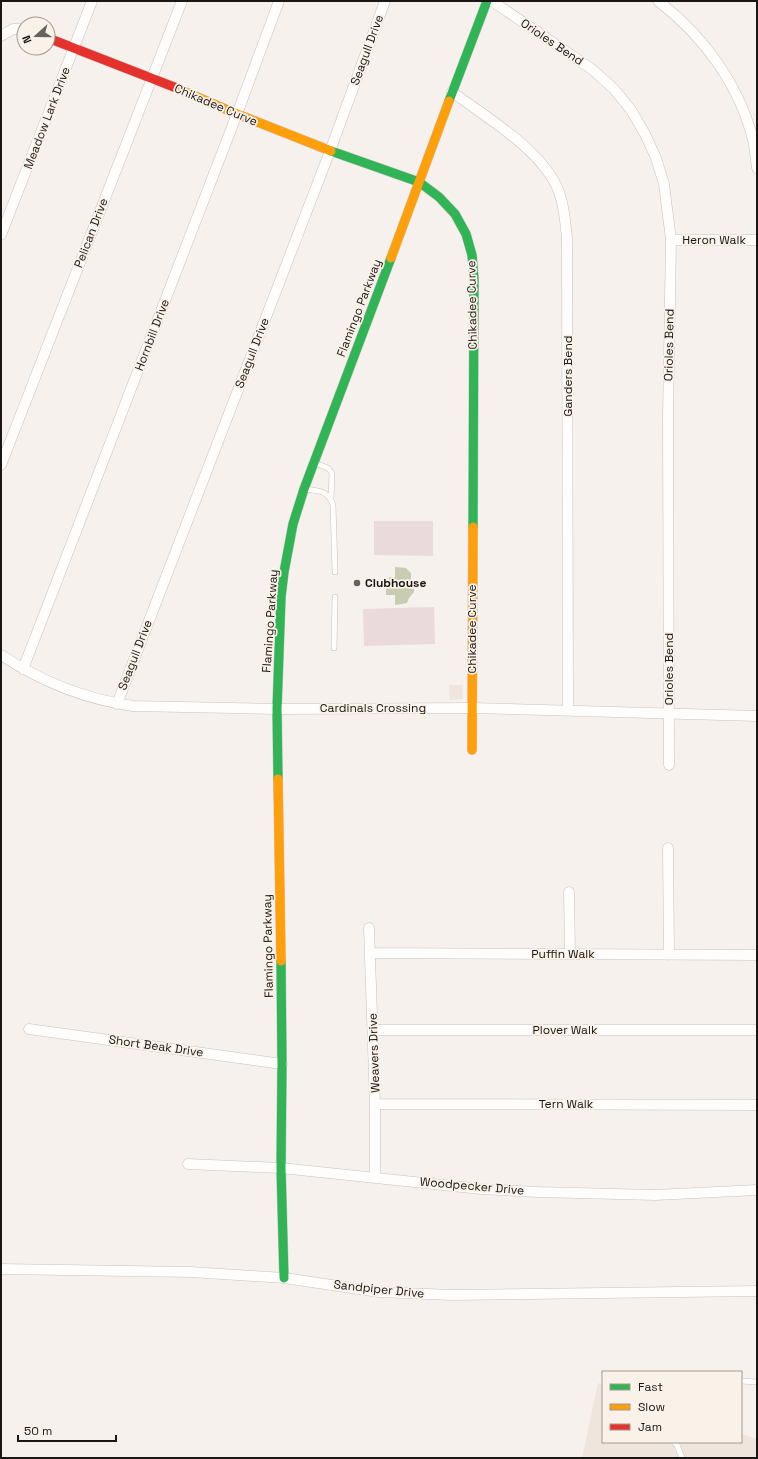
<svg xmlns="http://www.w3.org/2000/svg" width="758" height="1459" font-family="'Space Grotesk',sans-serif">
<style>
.built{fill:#f0e5dc}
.green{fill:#ebdadb}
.water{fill:#c8cdb2}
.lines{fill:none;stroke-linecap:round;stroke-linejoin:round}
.lane-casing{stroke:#c6c2bf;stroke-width:6}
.street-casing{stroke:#c6c2bf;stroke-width:11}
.fast-casing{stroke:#c6c2bf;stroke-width:10}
.slow-casing{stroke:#c6c2bf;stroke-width:10}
.jam-casing{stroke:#c6c2bf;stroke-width:10}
.lane{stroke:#fefdfc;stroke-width:5}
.street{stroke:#fefdfc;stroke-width:10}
.fast{stroke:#30b455;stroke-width:9}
.slow{stroke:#ff9f0a;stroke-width:9}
.jam{stroke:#e5322d;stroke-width:9}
.poi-dot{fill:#66635f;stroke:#faf1e9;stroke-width:1.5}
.labels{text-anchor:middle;stroke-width:3.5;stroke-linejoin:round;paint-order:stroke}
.street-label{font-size:12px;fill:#191613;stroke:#faf1e9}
.poi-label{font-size:12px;font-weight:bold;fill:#191613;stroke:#faf1e9;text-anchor:start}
</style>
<rect width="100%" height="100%" fill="#f6f1ed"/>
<!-- built -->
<path class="built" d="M449,685H462L463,699L450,700Z
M598,1383L603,1385V1442H741V1434L757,1439V1458H582Z"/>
<!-- green -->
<path class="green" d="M374,521H433V556L374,555Z
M434,607L435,644L364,646L363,609Z"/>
<!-- water -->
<path class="water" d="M395,567L406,568L411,573V579L408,584L414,589V592L409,598L407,603L395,605V595H386V587L389,585V577H395Z"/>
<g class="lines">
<!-- lane casing -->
<g class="lane-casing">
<path id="lane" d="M315,463L328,468L332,473L331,498
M305,489C319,491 328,490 333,505L335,572
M334,648L335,597
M741,1381L757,1382
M674,1442L677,1445L682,1458"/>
</g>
<!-- street casing -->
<g class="street-casing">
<path id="street" d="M492,1L593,70L614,89L631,110L645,134L656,158L664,184L671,240L668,416L669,765
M658,1C704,36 741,87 754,144C755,152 756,160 757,168
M1,36L13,29H24
M452,92C486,117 537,147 556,185C564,201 565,221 567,238L568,710
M1,235L92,1
M671,240H757
M1,465L182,1
M1,655C42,682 84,699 133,706L277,709L473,708L757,716
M23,669L237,114L279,1
M117,704L330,151L385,1
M668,848L669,955
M569,892L570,954
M369,928L375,1104V1177
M370,953L757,955
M29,1029L282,1064
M373,1030H757
M375,1104L757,1105
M188,1164L281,1168L481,1189L538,1192L655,1195L757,1190
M1,1269L191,1272L284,1278L379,1292L452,1295L757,1291"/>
</g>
<!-- fast casing -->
<g class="fast-casing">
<path id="fast" d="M449,101L487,1
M331,151L419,182L439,197L455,214L466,234L472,255L474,279L473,527
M278,779L277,709L281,597L284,572L293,524L304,489L391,258
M281,961L282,1064L281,1168L284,1278"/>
</g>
<!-- slow casing -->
<g class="slow-casing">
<path id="slow" d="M174,87L237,114L331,151
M391,258L449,101
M472,750L473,527
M278,779L281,961"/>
</g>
<!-- jam casing -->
<g class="jam-casing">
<path id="jam" d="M48,38L174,87"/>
</g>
<!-- lane -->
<use href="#lane" class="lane"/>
<!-- street -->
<use href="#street" class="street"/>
<!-- fast -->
<use href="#fast" class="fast"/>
<!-- slow -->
<use href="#slow" class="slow"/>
<!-- jam -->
<use href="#jam" class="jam"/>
</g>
<!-- markers -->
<circle class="poi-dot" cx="357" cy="583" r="4"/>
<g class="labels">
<!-- street labels -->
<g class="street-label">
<text transform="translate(552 42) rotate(34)" y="4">Orioles Bend</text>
<text transform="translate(367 50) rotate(-70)" y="4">Seagull Drive</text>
<text transform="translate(216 105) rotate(23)" y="4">Chikadee Curve</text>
<text transform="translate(47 118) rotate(-69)" y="4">Meadow Lark Drive</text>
<text transform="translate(91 233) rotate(-69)" y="4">Pelican Drive</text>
<text x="714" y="244">Heron Walk</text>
<text transform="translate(472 305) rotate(-91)" y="4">Chikadee Curve</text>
<text transform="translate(359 308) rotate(-69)" y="4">Flamingo Parkway</text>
<text transform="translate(152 335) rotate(-69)" y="4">Hornbill Drive</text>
<text transform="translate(669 345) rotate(-89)" y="4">Orioles Bend</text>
<text transform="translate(252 353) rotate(-69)" y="4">Seagull Drive</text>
<text transform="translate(568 376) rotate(-90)" y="4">Ganders Bend</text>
<text transform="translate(270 621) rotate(-86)" y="4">Flamingo Parkway</text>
<text transform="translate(472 629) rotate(-90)" y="4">Chikadee Curve</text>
<text transform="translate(135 655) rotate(-69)" y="4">Seagull Drive</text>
<text transform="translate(669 669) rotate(-90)" y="4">Orioles Bend</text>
<text x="373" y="712">Cardinals Crossing</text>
<text transform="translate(268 946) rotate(-91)" y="4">Flamingo Parkway</text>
<text x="563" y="958">Puffin Walk</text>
<text x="565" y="1034">Plover Walk</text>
<text transform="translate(156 1046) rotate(8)" y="4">Short Beak Drive</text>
<text transform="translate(374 1053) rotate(-92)" y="4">Weavers Drive</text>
<text x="566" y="1108">Tern Walk</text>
<text transform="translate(472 1186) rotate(5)" y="4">Woodpecker Drive</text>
<text transform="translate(379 1289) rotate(6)" y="4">Sandpiper Drive</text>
</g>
<!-- poi labels -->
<g class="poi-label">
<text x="365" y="587">Clubhouse</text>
</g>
</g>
<!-- border -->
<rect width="758" height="1459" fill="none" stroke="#191613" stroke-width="4"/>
<!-- legend -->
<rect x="602" y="1371" width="140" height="72" fill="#faf1e9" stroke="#a09993"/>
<rect x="610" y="1384" width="20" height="6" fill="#30b455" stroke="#a09993"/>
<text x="638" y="1391" font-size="12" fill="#191613">Fast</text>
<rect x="610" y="1404" width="20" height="6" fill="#ff9f0a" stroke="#a09993"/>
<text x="638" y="1411" font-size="12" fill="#191613">Slow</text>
<rect x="610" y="1424" width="20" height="6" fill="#e5322d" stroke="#a09993"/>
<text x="638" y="1431" font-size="12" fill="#191613">Jam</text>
<!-- north arrow -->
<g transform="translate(36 36) rotate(249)"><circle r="19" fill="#faf1e9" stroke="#a09993"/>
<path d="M0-3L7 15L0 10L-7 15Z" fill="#66635f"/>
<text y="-6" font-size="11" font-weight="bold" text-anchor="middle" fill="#191613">N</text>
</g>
<!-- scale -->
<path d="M18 1435v6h98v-6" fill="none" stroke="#191613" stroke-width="2"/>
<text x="24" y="1435" font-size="12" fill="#191613" stroke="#faf1e9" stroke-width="3" paint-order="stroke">50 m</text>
</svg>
